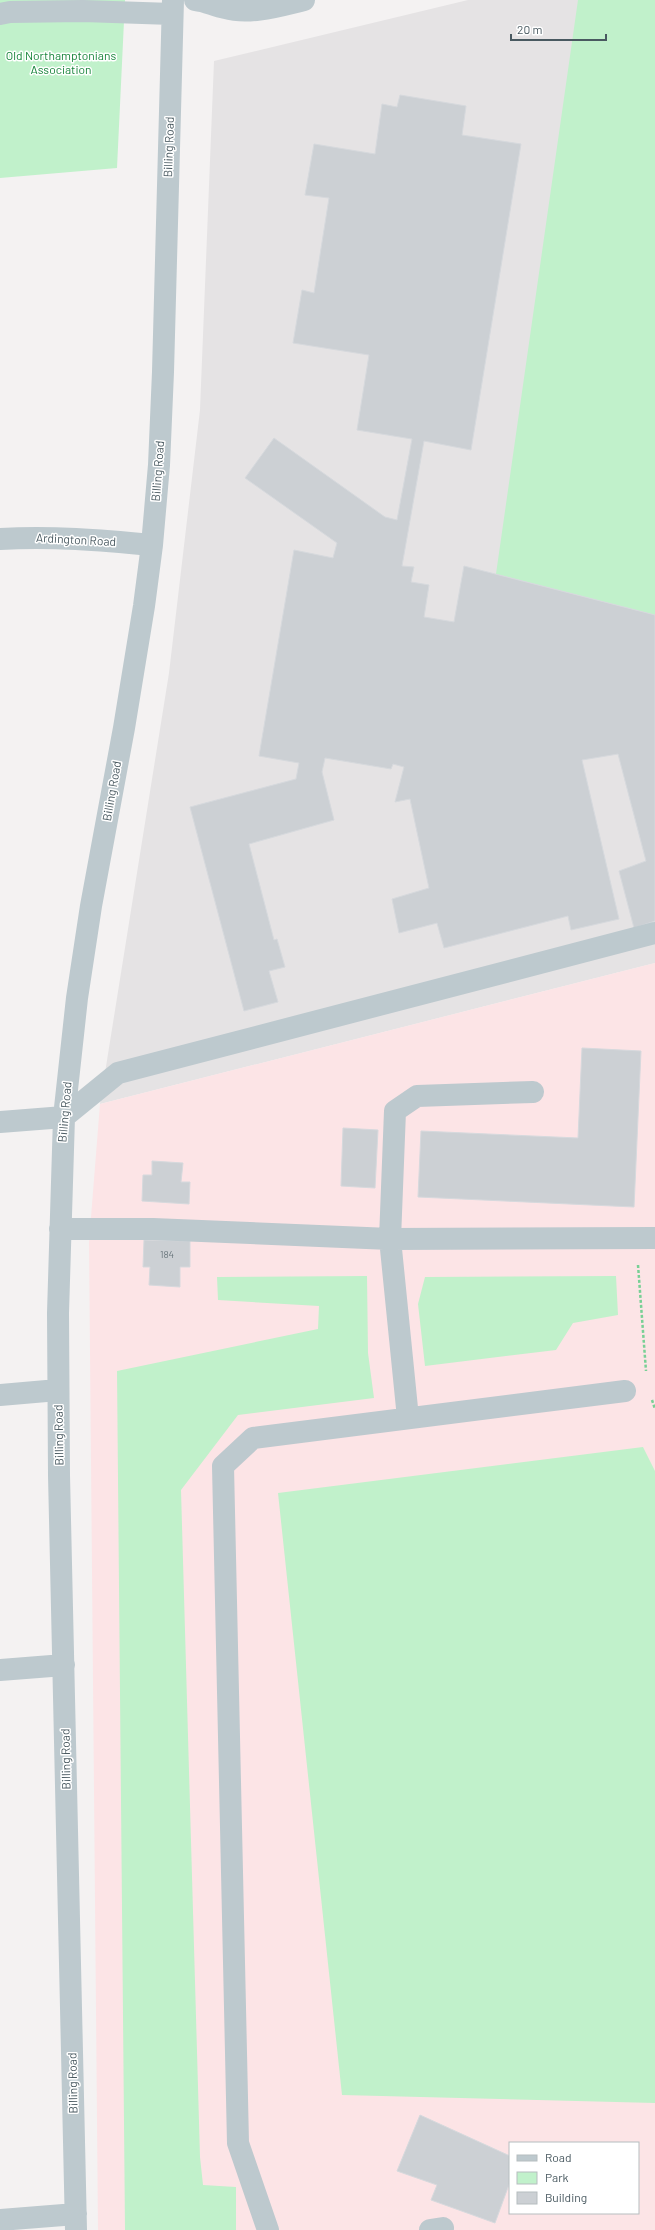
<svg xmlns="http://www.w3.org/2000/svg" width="655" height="2230" font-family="Barlow,sans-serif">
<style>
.education{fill:#e5e3e4}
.medical{fill:#fce4e6;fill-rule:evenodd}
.green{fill:#c1f1cb}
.building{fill:#ccd0d4;stroke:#d6d9dd}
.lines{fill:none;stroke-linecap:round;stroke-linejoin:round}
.path{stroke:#78d095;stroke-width:2.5;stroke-dasharray:3 2;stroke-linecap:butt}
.minor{stroke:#bdc9ce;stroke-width:22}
.labels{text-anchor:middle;stroke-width:3;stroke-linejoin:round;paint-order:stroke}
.number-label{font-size:10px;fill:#6a777d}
.park-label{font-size:12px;fill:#17843a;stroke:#fff}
.street-label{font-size:12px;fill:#495960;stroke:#fff}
</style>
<rect width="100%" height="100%" fill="#f4f2f2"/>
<!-- education -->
<path class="education" d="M468,0H655V963L100,1104L169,673L200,410L214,61Z"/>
<!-- medical -->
<path class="medical" d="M655,963V2230H98L89,1242L100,1104ZM510,2143H638V2213H510Z"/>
<!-- green -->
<path class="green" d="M0,0H125L117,168L0,178Z
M578,0H655V615L496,574Z
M367,1276L368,1353L374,1398L238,1415L181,1490L200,2157L203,2185L236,2187V2230H125L117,1371L318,1329L319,1306L218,1300L217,1277Z
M616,1276L618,1315L573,1323L556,1350L425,1366L418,1304L425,1277Z
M643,1447L655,1471V2103L342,2095L278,1493Z"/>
<!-- building -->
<path class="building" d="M400,95L466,106L462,135L521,144L471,450L424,441L402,566L414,567L411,582L429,585L424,617L454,622L464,566L655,615V921L634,928L619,871L646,861L618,754L582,760L619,919L571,930L568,916L444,948L437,923L399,933L392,899L429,888L410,799L395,802L404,767L393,764L391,769L325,758L322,772L334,820L249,844L274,940L277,939L285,967L269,971L278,1002L244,1011L190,807L296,779L299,763L259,756L294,550L333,558L337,543L245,478L274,438L385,517L397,520L412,439L357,430L369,355L293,343L302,290L314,293L329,198L305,195L314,144L375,154L382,104L397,107Z
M582,1048L641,1051L634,1207L418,1197L421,1131L578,1138Z
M343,1128L378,1130L375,1188L341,1186Z
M152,1161L183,1163L181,1182H190L189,1204L142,1201L143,1175H152Z
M144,1240L190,1241V1267H180V1287L149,1285L150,1267H143Z
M420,2115L510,2156V2182L495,2223L431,2200L437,2185L397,2171Z"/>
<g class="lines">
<!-- path -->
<path class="path" d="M638,1265L646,1371
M652,1400L655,1409"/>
<!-- minor -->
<path class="minor" d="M195,0C206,1 214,6 225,8C250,15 279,6 304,0
M0,14L10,12L83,11L172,14
M0,539C51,536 101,540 152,545
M0,1122L64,1117L118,1073L655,933
M60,1229H153L390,1239L655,1238
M0,1395L58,1390
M408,1418L390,1239L395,1111L417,1096L533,1092
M0,1670L64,1665
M0,2220L76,2214
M76,2230L59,1475L58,1313L64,1117L77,998L91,906L124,728L144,606L152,545L159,465L163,372L173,0
M268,2230L238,2143L223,1466L253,1438L625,1391
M430,2230L443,2228"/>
</g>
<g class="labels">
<!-- number labels -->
<g class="number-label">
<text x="167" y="1258">184</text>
</g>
<!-- park labels -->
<g class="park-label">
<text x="61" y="60">Old Northamptonians<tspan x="61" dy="14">Association</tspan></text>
</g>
<!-- street labels -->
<g class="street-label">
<text transform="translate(169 147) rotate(-88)" y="4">Billing Road</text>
<text transform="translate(158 471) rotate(-86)" y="4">Billing Road</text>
<text transform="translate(76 540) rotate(3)" y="4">Ardington Road</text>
<text transform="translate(112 791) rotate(-80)" y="4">Billing Road</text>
<text transform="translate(65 1112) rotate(-85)" y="4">Billing Road</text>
<text transform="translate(59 1435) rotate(-91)" y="4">Billing Road</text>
<text transform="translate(66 1759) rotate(-91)" y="4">Billing Road</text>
<text transform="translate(73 2083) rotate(-91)" y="4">Billing Road</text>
</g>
</g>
<!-- legend -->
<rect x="509" y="2142" width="130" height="72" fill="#ffffff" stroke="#b6bdbf"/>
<rect x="517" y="2155" width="20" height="6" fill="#bdc9ce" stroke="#b6bdbf"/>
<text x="545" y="2162" font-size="12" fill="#495960">Road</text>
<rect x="517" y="2172" width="20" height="12" fill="#c1f1cb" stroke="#b6bdbf"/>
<text x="545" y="2182" font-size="12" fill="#495960">Park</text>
<rect x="517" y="2192" width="20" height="12" fill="#ccd0d4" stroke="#b6bdbf"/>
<text x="545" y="2202" font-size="12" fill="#495960">Building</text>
<!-- scale -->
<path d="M511 34v6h95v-6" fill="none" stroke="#495960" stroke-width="2"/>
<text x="517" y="34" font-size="12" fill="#495960" stroke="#ffffff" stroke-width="3" paint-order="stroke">20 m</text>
</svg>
